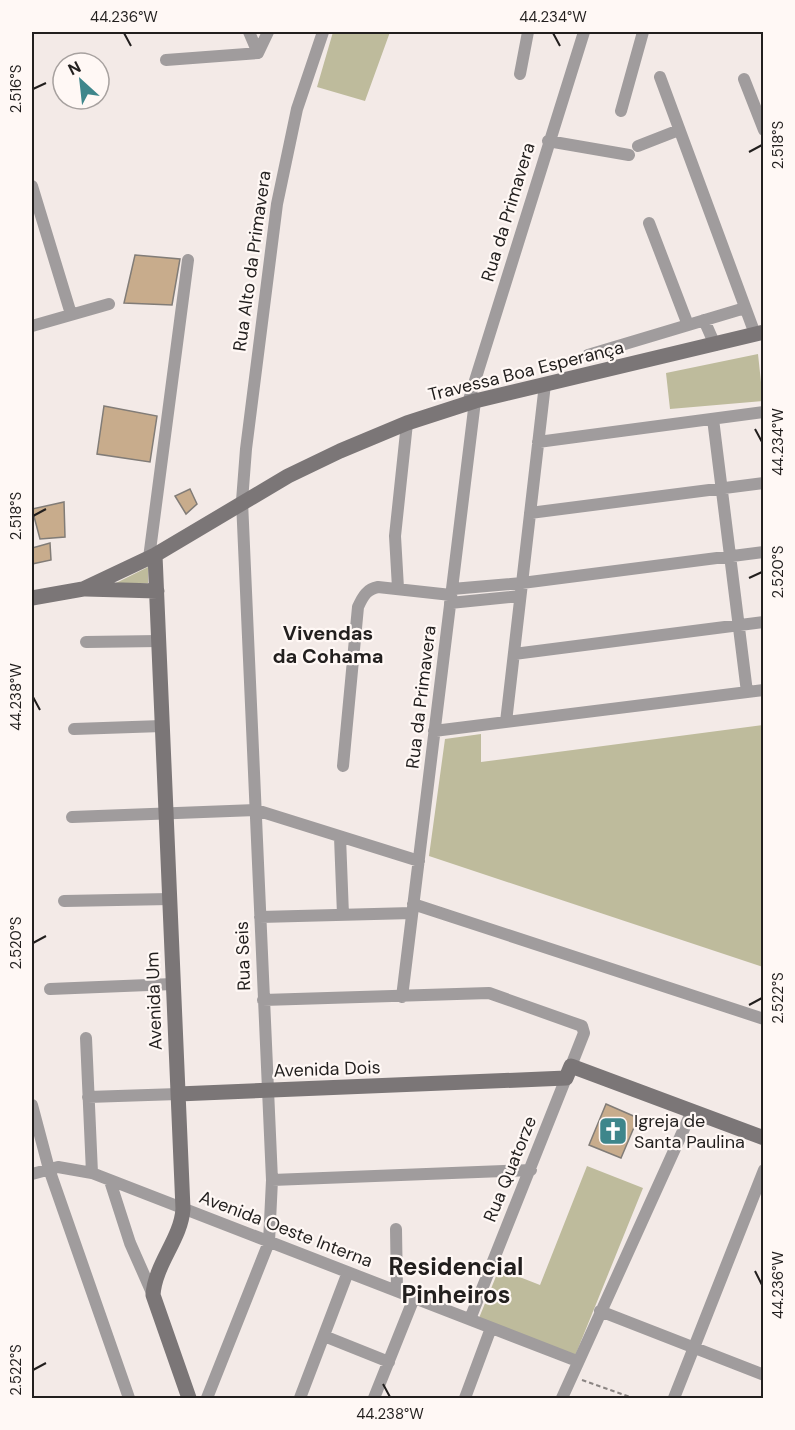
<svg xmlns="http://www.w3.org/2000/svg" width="795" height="1430" font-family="'DM Sans',sans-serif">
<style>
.green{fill:#bebb9c}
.building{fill:#c8ac8c;stroke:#817c77;stroke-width:1.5}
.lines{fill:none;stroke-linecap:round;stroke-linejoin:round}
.path{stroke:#8b8583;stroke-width:2;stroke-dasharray:4.5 3;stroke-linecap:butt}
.street{stroke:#a09c9d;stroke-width:12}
.secondary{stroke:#7b7677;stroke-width:15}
.ticks{fill:none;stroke:#221f1e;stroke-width:2}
.labels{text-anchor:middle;stroke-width:4.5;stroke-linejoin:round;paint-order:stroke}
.street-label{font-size:18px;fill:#221f1e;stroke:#fff8f5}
.poi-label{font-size:18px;fill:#221f1e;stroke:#fff8f5;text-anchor:start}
.neighbourhood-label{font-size:20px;font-weight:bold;fill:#221f1e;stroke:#fff8f5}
.district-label{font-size:24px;font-weight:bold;fill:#221f1e;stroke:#fff8f5}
.neatline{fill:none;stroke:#221f1e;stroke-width:2}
.ticks-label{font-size:15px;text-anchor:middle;fill:#221f1e}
</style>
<rect width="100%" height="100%" fill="#f3eae7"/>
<!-- green -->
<path class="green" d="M333,32H390L365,101L317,87Z
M758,354L763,401L670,409L666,373Z
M148,567V583L112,585Z
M763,725V967L429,856L445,739L481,734V762Z
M587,1166L643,1188L575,1356L479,1318L499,1269L540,1285Z"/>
<!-- building -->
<path class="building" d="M135,255L180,259L172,305L124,303Z
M104,406L157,416L150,462L97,454Z
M190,489L197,504L186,514L175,496Z
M64,502L65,537L40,539L32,509Z
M50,543L51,560L32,564V548Z
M606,1104L638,1118L621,1158L589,1145Z"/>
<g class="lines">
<!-- path -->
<path class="path" d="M582,1380L633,1398"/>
<!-- street -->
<path class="street" d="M249,32L258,53
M166,60L258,53L268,32
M520,74L528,32
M660,77L755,334
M744,79L764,130
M621,111L643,32
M548,141L629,155
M638,146L679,130
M32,186L71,314
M649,223L688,325
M704,320L715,345
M32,326L109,304
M588,355L745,308
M468,403L584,32
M713,419L747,692
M538,442L764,412
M530,513L764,483
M149,558L188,260
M398,588L395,536L407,423
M452,589L522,583L764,552
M450,603L520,596
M86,642L159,641
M514,654L764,622
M506,722L545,384
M74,729L162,726
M434,731L764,690
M343,766L358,607C363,596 367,589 378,587L451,595
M72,817L256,810L419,861
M340,837L343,915
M64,901L170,899
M413,904L764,1019
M260,917L412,913
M50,989L173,984
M402,997L475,401
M263,1000L489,993L582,1026L584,1033L571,1066
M86,1038L92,1173
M88,1097L178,1094
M32,1105L49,1169L129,1398
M32,1174L58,1167L92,1173L577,1361
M272,1180L531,1170
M110,1181L130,1243L153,1295
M396,1229L397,1291
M600,1311L764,1375
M470,1319L566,1078
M324,1336L389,1362
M207,1398L269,1242L272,1180L242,501L246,449L277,204L297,109L323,32
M300,1398L348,1272
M374,1398L414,1298
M465,1398L491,1328
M562,1398L692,1111
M674,1398L764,1170"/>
<!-- secondary -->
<path class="secondary" d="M155,555L183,1209C181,1239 155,1264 153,1295L189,1398
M86,589L157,591
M32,598L83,589L155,555L288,476L340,451L407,423L475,401L764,332
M178,1094L566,1078L571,1066L764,1138"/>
</g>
<!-- ticks -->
<path class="ticks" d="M124,33L131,46M553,33L560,46M33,89L46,83M749,152L762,145M755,429L762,442M33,516L46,509M749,578L762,572M33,697L40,710M33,943L46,936M749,1005L762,998M755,1271L762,1285M33,1370L46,1363M383,1384L390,1397"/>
<!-- icons -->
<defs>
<g id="church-square" transform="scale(1.5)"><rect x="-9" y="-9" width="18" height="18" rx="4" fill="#3e868b" stroke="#fff8f5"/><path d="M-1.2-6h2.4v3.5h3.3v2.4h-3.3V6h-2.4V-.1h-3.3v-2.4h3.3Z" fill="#fff"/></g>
</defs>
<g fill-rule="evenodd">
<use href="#church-square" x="613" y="1131"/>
</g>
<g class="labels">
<!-- street labels -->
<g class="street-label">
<text transform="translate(508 212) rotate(-73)" y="6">Rua da Primavera</text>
<text transform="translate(252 261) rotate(-82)" y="6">Rua Alto da Primavera</text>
<text transform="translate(526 371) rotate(-14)" y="6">Travessa Boa Esperança</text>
<text transform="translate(421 697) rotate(-83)" y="6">Rua da Primavera</text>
<text transform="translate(243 956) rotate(-92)" y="6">Rua Seis</text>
<text transform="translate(154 1001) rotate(-92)" y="6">Avenida Um</text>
<text transform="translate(327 1069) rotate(-2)" y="6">Avenida Dois</text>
<text transform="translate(510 1169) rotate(-68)" y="6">Rua Quatorze</text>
<text transform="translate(286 1229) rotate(21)" y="6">Avenida Oeste Interna</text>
</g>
<!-- poi labels -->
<g class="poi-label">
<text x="634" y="1127">Igreja de<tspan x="634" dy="21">Santa Paulina</tspan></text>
</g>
<!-- neighbourhood labels -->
<g class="neighbourhood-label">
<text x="328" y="640">Vivendas<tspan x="328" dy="23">da Cohama</tspan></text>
</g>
<!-- district labels -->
<g class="district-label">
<text x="456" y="1275">Residencial<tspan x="456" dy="28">Pinheiros</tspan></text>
</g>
</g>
<!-- border -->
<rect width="795" height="1430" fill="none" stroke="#fff8f5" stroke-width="66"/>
<!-- north arrow -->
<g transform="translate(81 81) rotate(333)"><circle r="28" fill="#fff8f5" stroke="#a7a19f" stroke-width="1.5"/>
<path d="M0-4.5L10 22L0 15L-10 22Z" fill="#3e868b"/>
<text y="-9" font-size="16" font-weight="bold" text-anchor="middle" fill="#221f1e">N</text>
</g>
<rect x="33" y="33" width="729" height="1364" class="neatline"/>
<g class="ticks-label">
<text x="124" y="22">44.236°W</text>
<text x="553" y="22">44.234°W</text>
<text transform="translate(16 89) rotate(-90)" y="5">2.516°S</text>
<text transform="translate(778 145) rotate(-90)" y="5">2.518°S</text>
<text transform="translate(778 442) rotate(-90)" y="5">44.234°W</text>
<text transform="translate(16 516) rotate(-90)" y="5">2.518°S</text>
<text transform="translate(778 572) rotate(-90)" y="5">2.520°S</text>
<text transform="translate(16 697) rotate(-90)" y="5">44.238°W</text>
<text transform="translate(16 943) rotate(-90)" y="5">2.520°S</text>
<text transform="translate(778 998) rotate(-90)" y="5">2.522°S</text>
<text transform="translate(778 1285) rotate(-90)" y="5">44.236°W</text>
<text transform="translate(16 1370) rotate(-90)" y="5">2.522°S</text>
<text x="390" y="1419">44.238°W</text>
</g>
</svg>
